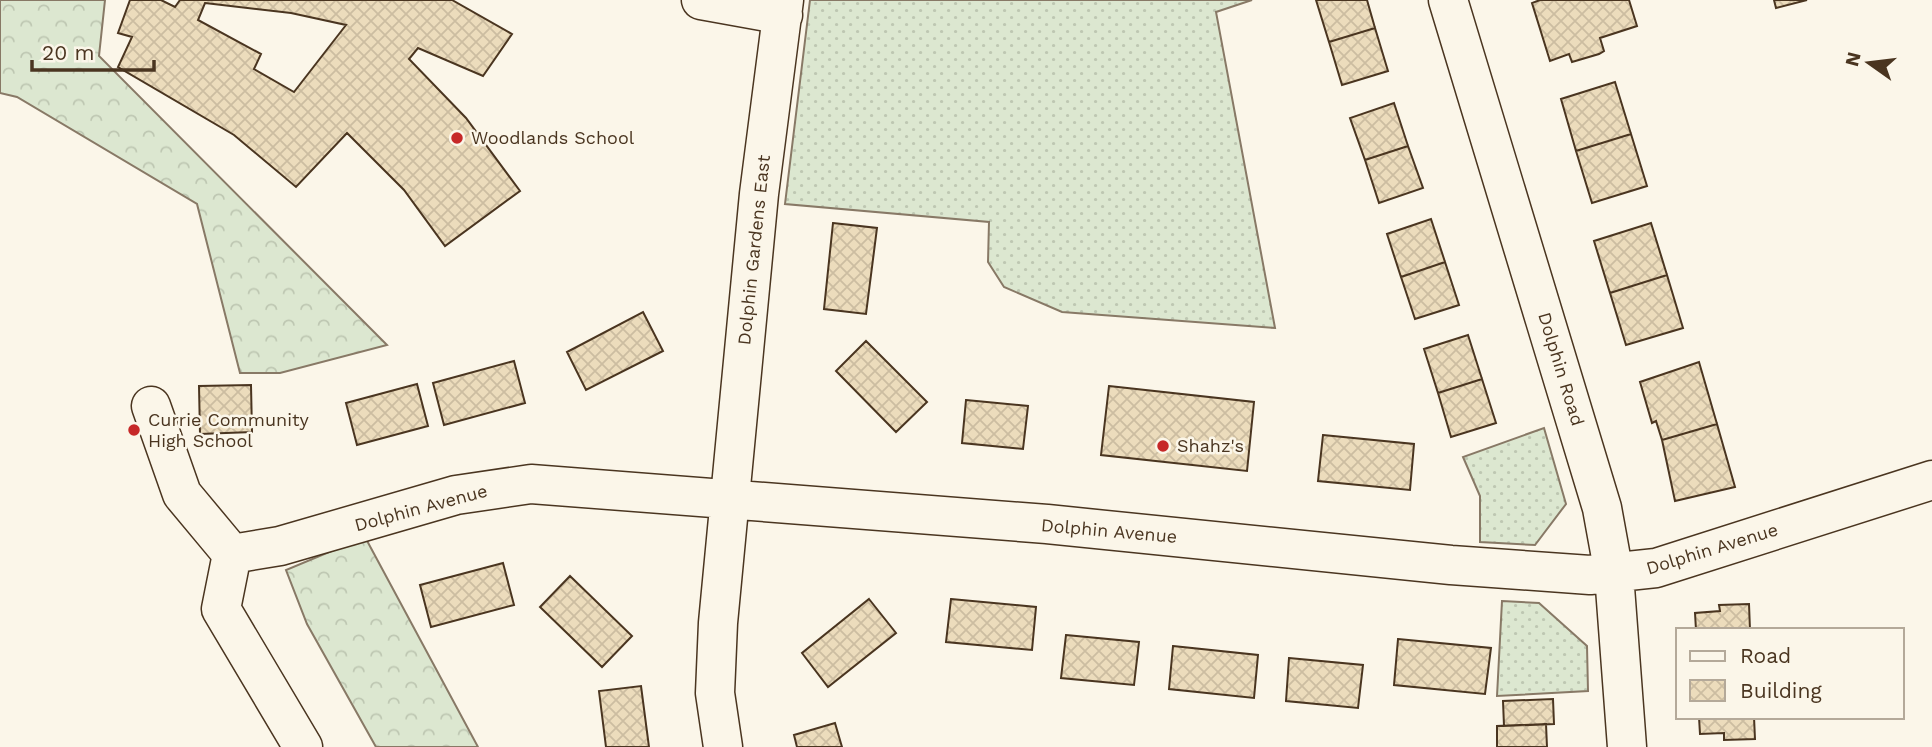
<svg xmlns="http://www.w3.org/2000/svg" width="1932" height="747" font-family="'Work Sans',sans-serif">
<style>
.grass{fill:url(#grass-dots);stroke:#887966;stroke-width:2}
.forest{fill:url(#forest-crowns);stroke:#887966;stroke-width:2}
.building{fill:url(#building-cross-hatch);stroke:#4a3520;stroke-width:2;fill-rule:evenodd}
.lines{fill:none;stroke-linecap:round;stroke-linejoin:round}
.minor-casing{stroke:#4a3520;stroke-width:41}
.minor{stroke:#fbf6e9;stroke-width:38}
.poi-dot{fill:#c62828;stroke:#fbf6e9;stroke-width:2.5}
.labels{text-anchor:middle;stroke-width:5;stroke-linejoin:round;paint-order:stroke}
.poi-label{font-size:18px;fill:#4a3520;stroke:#fbf6e9;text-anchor:start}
.street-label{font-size:18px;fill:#4a3520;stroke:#fbf6e9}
</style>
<defs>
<pattern id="grass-dots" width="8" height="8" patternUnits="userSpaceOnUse" patternTransform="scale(1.75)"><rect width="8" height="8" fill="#dce7d0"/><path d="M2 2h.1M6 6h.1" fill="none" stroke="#bec7b2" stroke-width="1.8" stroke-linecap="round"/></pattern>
<pattern id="forest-crowns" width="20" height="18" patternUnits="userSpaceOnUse" patternTransform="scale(1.75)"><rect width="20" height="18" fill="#dce7d0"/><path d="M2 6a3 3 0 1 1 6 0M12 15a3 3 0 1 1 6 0" fill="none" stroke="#bec7b2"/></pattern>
<pattern id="building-cross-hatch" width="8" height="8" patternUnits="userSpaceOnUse" patternTransform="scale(1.75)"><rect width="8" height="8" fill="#ecdcbc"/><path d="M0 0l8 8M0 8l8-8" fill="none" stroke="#ccbda1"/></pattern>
</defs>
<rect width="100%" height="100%" fill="#fbf6e9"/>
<!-- grass -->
<path class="grass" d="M810,0H1252L1216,12L1275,328L1062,312L1004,287L988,262L989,222L785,204Z
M1544,428L1566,504L1535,545L1480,542V496L1463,457Z
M1502,601L1539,603L1587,646L1588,691L1497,696Z"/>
<!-- forest -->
<path class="forest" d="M0,0H105L99,56L387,345L280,373H240L197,204L17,97L0,93Z
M365,537L478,747H376L307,624L286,570Z"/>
<!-- building -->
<path class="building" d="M130,0H161L175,7L180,0H452L512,34L483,76L418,48L409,59L466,118L520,191L445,246L404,190L347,133L296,187L234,135L118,67L132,37L118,33ZM205,3L291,13L346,25L294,92L254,69L261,54L198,20Z
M1316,0H1367L1375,28L1329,42Z
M1540,0H1629L1637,26L1600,38L1604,51L1599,54L1572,62L1569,54L1550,61L1532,3Z
M1774,0H1807L1776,8Z
M1375,28L1388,71L1342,85L1329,42Z
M1615,82L1631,134L1576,151L1561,99Z
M1394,103L1408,146L1365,160L1350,118Z
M1631,134L1647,186L1592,203L1576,151Z
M1408,146L1423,188L1379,203L1365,160Z
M1431,219L1445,262L1401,277L1387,234Z
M833,223L877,228L866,314L824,309Z
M1651,223L1667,275L1610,293L1594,241Z
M1445,262L1459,305L1415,319L1401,277Z
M1667,275L1683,328L1626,345L1610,293Z
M643,312L663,351L586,390L567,352Z
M1468,335L1482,379L1438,393L1424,349Z
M866,341L927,402L896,432L836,371Z
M514,361L525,403L444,425L433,383Z
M1699,362L1717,424L1662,440L1656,421L1652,423L1640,382Z
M1482,379L1496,423L1451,437L1438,393Z
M417,384L428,426L357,445L346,403Z
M251,385L252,432L200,434L199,386Z
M1109,386L1254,402L1247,471L1101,455Z
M966,400L1028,406L1023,449L962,443Z
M1717,424L1735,487L1675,501L1662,440Z
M1323,435L1414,444L1410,490L1318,481Z
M503,563L514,605L431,627L420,585Z
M570,576L632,636L602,667L540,607Z
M869,599L896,633L828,687L802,653Z
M951,599L1036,607L1032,650L946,642Z
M1749,604L1750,630H1696L1695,613L1720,611L1719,605Z
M1066,635L1139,642L1134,685L1061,678Z
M1398,639L1491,648L1485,694L1394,685Z
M1173,646L1258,655L1254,698L1169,689Z
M1289,658L1363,665L1358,708L1286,701Z
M641,686L649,747H606L599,691Z
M1553,699L1554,724L1504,726L1503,701Z
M1699,717H1754L1755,739L1724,740V733L1700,734Z
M835,723L842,747H797L794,735Z
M1546,724L1547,747H1497V726Z"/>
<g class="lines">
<!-- minor casing -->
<g class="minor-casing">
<path id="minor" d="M701,0L783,15
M1448,0L1602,508L1614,574L1627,747
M151,406L182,494L232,554
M232,554L280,546L456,495L531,484L1047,524L1451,565L1590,575L1656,568L1932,480
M232,554L221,609L303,747
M723,747L715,693L718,623L759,194L784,0"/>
</g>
<!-- minor -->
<use href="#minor" class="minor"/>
</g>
<!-- markers -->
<g class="poi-dot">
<circle cx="457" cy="138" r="7"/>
<circle cx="134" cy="430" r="7"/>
<circle cx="1163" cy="446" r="7"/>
</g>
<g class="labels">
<!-- poi labels -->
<g class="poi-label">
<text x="471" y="144">Woodlands School</text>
<text x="148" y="426">Currie Community<tspan x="148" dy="21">High School</tspan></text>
<text x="1177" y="452">Shahz's</text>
</g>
<!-- street labels -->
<g class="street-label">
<text transform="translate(754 250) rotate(-84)" y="6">Dolphin Gardens East</text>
<text transform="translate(1561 369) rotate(73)" y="6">Dolphin Road</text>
<text transform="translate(421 508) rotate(-15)" y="6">Dolphin Avenue</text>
<text transform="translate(1109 531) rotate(5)" y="6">Dolphin Avenue</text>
<text transform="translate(1712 549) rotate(-17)" y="6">Dolphin Avenue</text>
</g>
</g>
<!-- legend -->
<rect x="1676" y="628" width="228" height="91" fill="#fbf6e9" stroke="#b4a999" stroke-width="2"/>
<rect x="1690" y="651" width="35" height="10" fill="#fbf6e9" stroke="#b4a999" stroke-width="2"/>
<text x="1740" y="663" font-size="21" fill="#4a3520">Road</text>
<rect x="1690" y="680" width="35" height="21" fill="url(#building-cross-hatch)" stroke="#b4a999" stroke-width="2"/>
<text x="1740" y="698" font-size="21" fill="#4a3520">Building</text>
<!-- north arrow -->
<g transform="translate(1869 63) rotate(284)" stroke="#fbf6e9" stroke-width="5" paint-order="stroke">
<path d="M0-5L12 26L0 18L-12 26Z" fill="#4a3520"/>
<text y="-10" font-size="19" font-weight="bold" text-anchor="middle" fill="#4a3520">N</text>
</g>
<!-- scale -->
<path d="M32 60v10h122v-10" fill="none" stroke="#4a3520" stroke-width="3.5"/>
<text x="42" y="60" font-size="21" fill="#4a3520" stroke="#fbf6e9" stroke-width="5" paint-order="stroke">20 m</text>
</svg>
